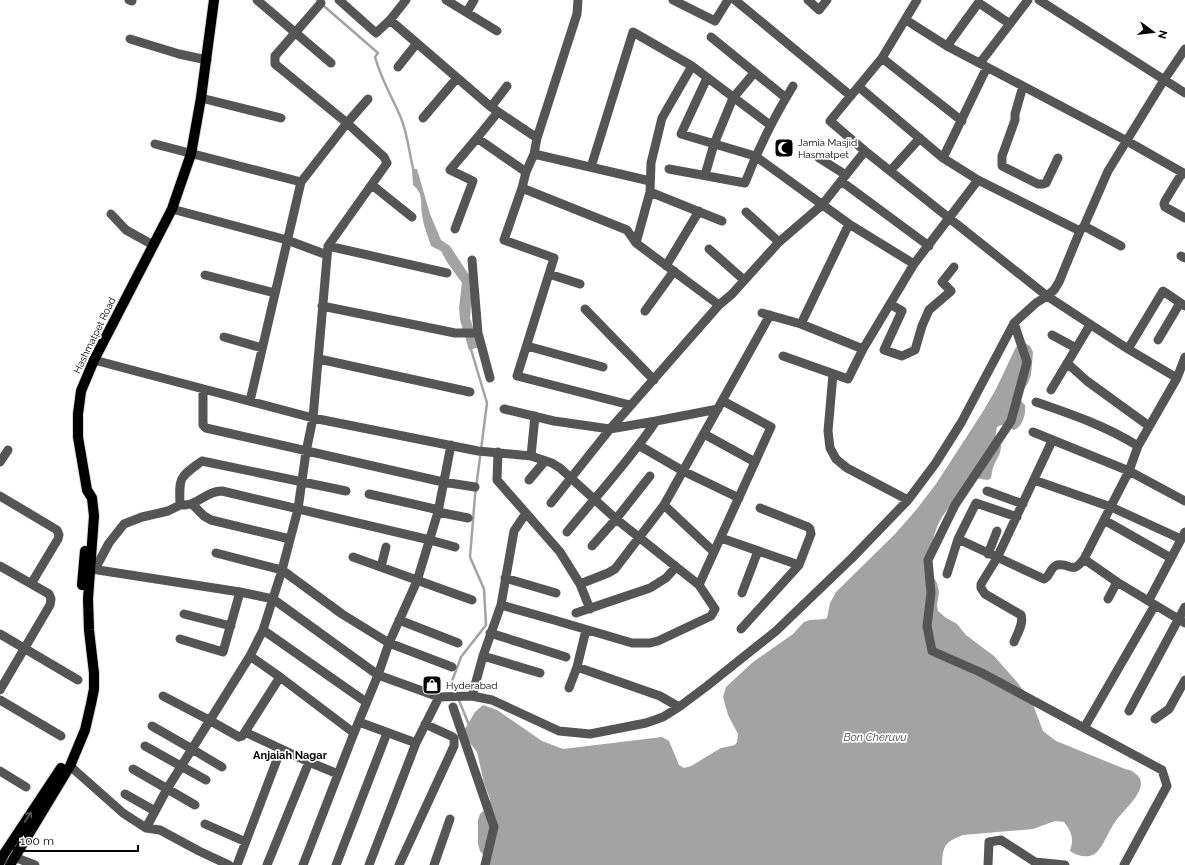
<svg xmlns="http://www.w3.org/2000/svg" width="1185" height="865" font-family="Raleway,sans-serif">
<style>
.water{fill:#a3a3a3}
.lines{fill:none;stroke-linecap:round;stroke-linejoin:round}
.stream{stroke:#a3a3a3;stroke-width:2.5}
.major-casing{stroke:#dbdbdb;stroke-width:12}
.minor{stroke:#555;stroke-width:9}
.major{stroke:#000;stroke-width:10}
.oneway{stroke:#595959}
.labels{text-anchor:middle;stroke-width:3.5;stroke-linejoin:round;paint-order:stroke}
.poi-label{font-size:10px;fill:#000;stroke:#fff;text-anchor:start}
.street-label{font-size:10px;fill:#000;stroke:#fff}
.water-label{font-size:11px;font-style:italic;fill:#444;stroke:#fff}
.neighbourhood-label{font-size:11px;font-weight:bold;fill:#000;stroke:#fff}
</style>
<rect width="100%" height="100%" fill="#fff"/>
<!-- water -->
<path class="water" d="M412,169H417L430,214L441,240L450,246L473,281L470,318L479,347L469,350L460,320L459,308L462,283L447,262L441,251L431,246C428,236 423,225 422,214C420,202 424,194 413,185Z
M1025,343L1030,346L1033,352L1031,375L1028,383L1018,398L1025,405C1026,414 1023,426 1014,430L1001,425L997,427L995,438L1001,446C1001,454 997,458 994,465C992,469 992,474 991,478L988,480L975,478C962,493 945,508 937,527C932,540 931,555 928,569L937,583L939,592L937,605L938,611L945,617L957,624L966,635L994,656L1017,682L1032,702L1043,731L1056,741L1125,769C1131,770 1133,771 1138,776C1150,789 1122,811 1115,822C1109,830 1103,847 1096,853C1088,859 1077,856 1070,851C1074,839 1072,832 1064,822L1055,821L1033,829L963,835C945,842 943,845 942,865H488L486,858L480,851L478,844V820L480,814L488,807L490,799L484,783L477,752L467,739L465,729L475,712L483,705L497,710L542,741L563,749L662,737L669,741L679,765L684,768L691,766L721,748L735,745L737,742L738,734L728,715L723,697L726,687L753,662L793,634L804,622L810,620L825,619L827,618L830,603L836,592L895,534L916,510L936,484L982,413L996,389L1016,347Z"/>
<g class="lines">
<!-- stream -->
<path class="stream" d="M317,0L378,53L375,57C381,79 392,97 401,118C408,135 409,154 414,172
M457,694L452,681L461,657L486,625L484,589L470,557L475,496L487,403L470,346
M458,698L469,725"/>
<!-- major casing -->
<g class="major-casing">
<path id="major" d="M82,585L85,551
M0,862L4,854L61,768
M10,865L70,766L85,730L91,704L94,689V673L89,630L88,599L94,516L92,498L87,490L78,437V414L81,391L94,360L172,209L191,154L201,98L214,0"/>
</g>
<!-- minor -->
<path class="minor" d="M129,0L132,1
M257,0L331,63
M339,0L376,33L390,20L406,0
M446,0L497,31
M578,0L577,14L537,138L534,154L526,172L522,188L504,240L554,258L517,376L630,405
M673,0L715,21L728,0
M735,0L851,96
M808,0L819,10L827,0
M917,0L882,58L830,121L865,151L1047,296L1128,349L1177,378
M1039,0L1185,93
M321,3L275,56V64L347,123L368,99
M982,5L1010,24
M467,12L474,0
M390,20L491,107L537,138
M906,20L947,46L1127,141L1185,174
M711,37L786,98
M130,39L179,54L207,60
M947,46L979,2
M882,58L962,121
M980,63L1028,0
M398,67L417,43
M707,78L681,134L755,156L849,224L914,264
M1023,86L1015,114V120L1002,156V166L1038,184H1043L1046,183L1058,158
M859,87L943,158L978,180L1080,231
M201,98L281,118
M491,107L507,86
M423,118L457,78
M477,138L498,112
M155,144L301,182
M534,154L650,181
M819,158L846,175
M943,158L987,67
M591,167L633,32L692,66L770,125
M669,169L745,183C758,149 774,117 793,86
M890,171L920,138
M1182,173L1165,201L1164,204L1165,207L1185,218
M705,175L714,144L733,98L754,73
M841,181L929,246
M372,185L412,217
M522,188L627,230L636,243L719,305
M650,192L722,221
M172,209L287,240L327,255
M746,212L779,242
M111,214L126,230L153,245
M1084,226L1121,246
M455,229L473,181L450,170L477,138L526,172
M636,243L650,192L651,163L662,118L692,66
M328,246L447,273
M709,249L744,280
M1181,256L1185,258
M472,260L478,333L490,378
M666,266L699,211
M549,274L580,284
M205,275L275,293
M890,304L902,311L884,350L902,356L915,350L922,326L929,310L951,291L942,282L954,267
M322,306L455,333H478
M585,309L654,380
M645,311L674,271
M762,313L801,324L863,349
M1014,323L1027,362L1011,421L955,505L928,560L931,593L927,626L932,651L982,673L1162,770L1167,786L1124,865
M801,324L849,224
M1052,335L1076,348
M224,337L262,348
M1158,340L1180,303
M527,346L603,367
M1128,349L1163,291L1185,306
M783,356L848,379L863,349L914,264L978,180
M319,359L470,392
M94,360L313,418L478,451L531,456L552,463L560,468L616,519L699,585
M1067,363L1087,381L1149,426
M833,374L828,431L830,448L836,459L847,468L908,500
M203,389V425L206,428L443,482L475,487
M1051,390L1090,325
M1036,402C1071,414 1106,426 1138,446
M504,409L554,421L610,429L656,421L718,409
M1033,432L1129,471L1185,501
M704,434L755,462
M640,446L683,471L739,498
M498,452L497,480L560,552L580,584L590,609
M531,456L535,416
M0,462L8,450
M529,480L545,461
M1034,480L1111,507L1181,539
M987,491L1023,504
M369,494L439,510
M0,496L57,530L59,535L58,539L31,584
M551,503L610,429L719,305L732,294L779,242L822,205L865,151
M192,504L204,516L211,520L290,539
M180,505C184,505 189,505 193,503C203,499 210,491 222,491L430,540L455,547
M664,505L714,552
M438,512L451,445
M1017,517L976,503L958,539L1044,579C1050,577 1050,567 1057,565C1071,562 1071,576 1084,559L1129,471L1138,446L1177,378L1185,357
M1104,520L1171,558
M567,532C597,495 630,460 656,421
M721,538L799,565
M592,546L616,519L650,476
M216,553L282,570L342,614L389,643L452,667
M988,554L997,531
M353,557L472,600
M1084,559L1117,582L1185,623
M0,566L49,594L51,599L50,605L0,690
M381,567L386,547
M85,568L240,592L273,599L378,675L439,697L472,696L492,700L559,731L590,734L646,723L663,717L679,707L707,686L776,631L852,558L908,500L935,464L961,423L1014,323L1036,303L1047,296L1054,290L1059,282L1080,231L1084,226L1108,171L1164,80L1185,49
M95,569L109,543L124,524L142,517L168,511L180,505C179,476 179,478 202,461L346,491
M947,574L958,539
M505,578L556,593
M580,584L608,573L615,569L664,505L770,315
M742,593L758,551
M1108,599L1117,582
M1149,600L1185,532
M501,605L554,620L632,643H650L658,641L711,616L715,609L699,585L771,427L723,401
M576,613L650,588L666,578L676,567
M184,614L231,626
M399,620L458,643
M741,629L799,565L811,534L810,529L808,527L760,508
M263,630L366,702
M490,633L566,657
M0,634L78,680
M180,639L223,652L240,592
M1014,642C1017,634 1024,624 1021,615L985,594L981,588V584L997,558L1052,441
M250,656L280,677L354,733
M483,656L540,673
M577,667L660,696L679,707
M569,688L577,667L586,630
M163,696L209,720L239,737L242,736L245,732L309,762L338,774
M472,696L483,656L501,605L514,531L526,513
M0,700L61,736
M453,707L494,827L485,865
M1129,711L1185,607
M1155,719L1169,709L1185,680
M359,722L416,743
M152,726L192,749L250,656L263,630L282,570L298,509L306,452L313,418L328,246L387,163L384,157L347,123L301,182L250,401
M1084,728L1155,605
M245,732L280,677
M145,746L206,780
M70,766L123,813L146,828L160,830L199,851L229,865
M133,769L195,805
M0,771L26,787
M125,794L155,811
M205,824L246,842
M146,828L167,789L192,749L222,767
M14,857L35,865
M237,865L281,749
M267,865L309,762
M303,865L354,733L378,675L389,643L417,581L438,512L468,518
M336,865L387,733
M369,865L416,743L439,697
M399,865L454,746V738L451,736L425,724
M434,865L450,819
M988,865L989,842L1001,840L1035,862L1065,865"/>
<!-- major -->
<use href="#major" class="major"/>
</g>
<!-- one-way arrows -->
<defs><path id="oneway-shaft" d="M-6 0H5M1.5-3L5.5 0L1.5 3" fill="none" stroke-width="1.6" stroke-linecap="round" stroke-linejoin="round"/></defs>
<use class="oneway" href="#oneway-shaft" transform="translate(28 817) rotate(-57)"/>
<!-- icons -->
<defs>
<g id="mosque-square" transform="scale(1)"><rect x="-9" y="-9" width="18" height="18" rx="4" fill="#000" stroke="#fff"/><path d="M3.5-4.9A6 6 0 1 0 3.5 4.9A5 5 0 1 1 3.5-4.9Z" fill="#fff"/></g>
<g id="shop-square" transform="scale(1)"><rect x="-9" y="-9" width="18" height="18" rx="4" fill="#000" stroke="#fff"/><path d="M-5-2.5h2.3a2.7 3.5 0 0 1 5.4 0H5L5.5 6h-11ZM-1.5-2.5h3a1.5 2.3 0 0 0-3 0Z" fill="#fff"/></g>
</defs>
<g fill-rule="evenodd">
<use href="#mosque-square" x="784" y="148"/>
<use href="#shop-square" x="432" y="685"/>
</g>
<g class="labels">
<!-- poi labels -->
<g class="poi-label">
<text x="798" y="146">Jamia Masjid<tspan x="798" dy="12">Hasmatpet</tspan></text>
<text x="446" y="689">Hyderabad</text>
</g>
<!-- street labels -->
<g class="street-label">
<text transform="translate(94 335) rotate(-64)" y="4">Hashmatpet Road</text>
</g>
<!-- water labels -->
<g class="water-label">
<text x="875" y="741">Bon Cheruvu</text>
</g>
<!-- neighbourhood labels -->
<g class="neighbourhood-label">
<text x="290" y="759">Anjaiah Nagar</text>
</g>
</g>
<!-- north arrow -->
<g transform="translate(1153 32) rotate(105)" stroke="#ffffff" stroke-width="3" paint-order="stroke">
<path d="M0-3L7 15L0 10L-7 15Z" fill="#000000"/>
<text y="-6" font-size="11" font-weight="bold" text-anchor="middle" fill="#000000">N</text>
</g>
<!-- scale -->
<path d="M14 845v6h124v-6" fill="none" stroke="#000000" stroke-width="2"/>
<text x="20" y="845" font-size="12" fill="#000000" stroke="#ffffff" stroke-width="3" paint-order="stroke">100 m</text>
</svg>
